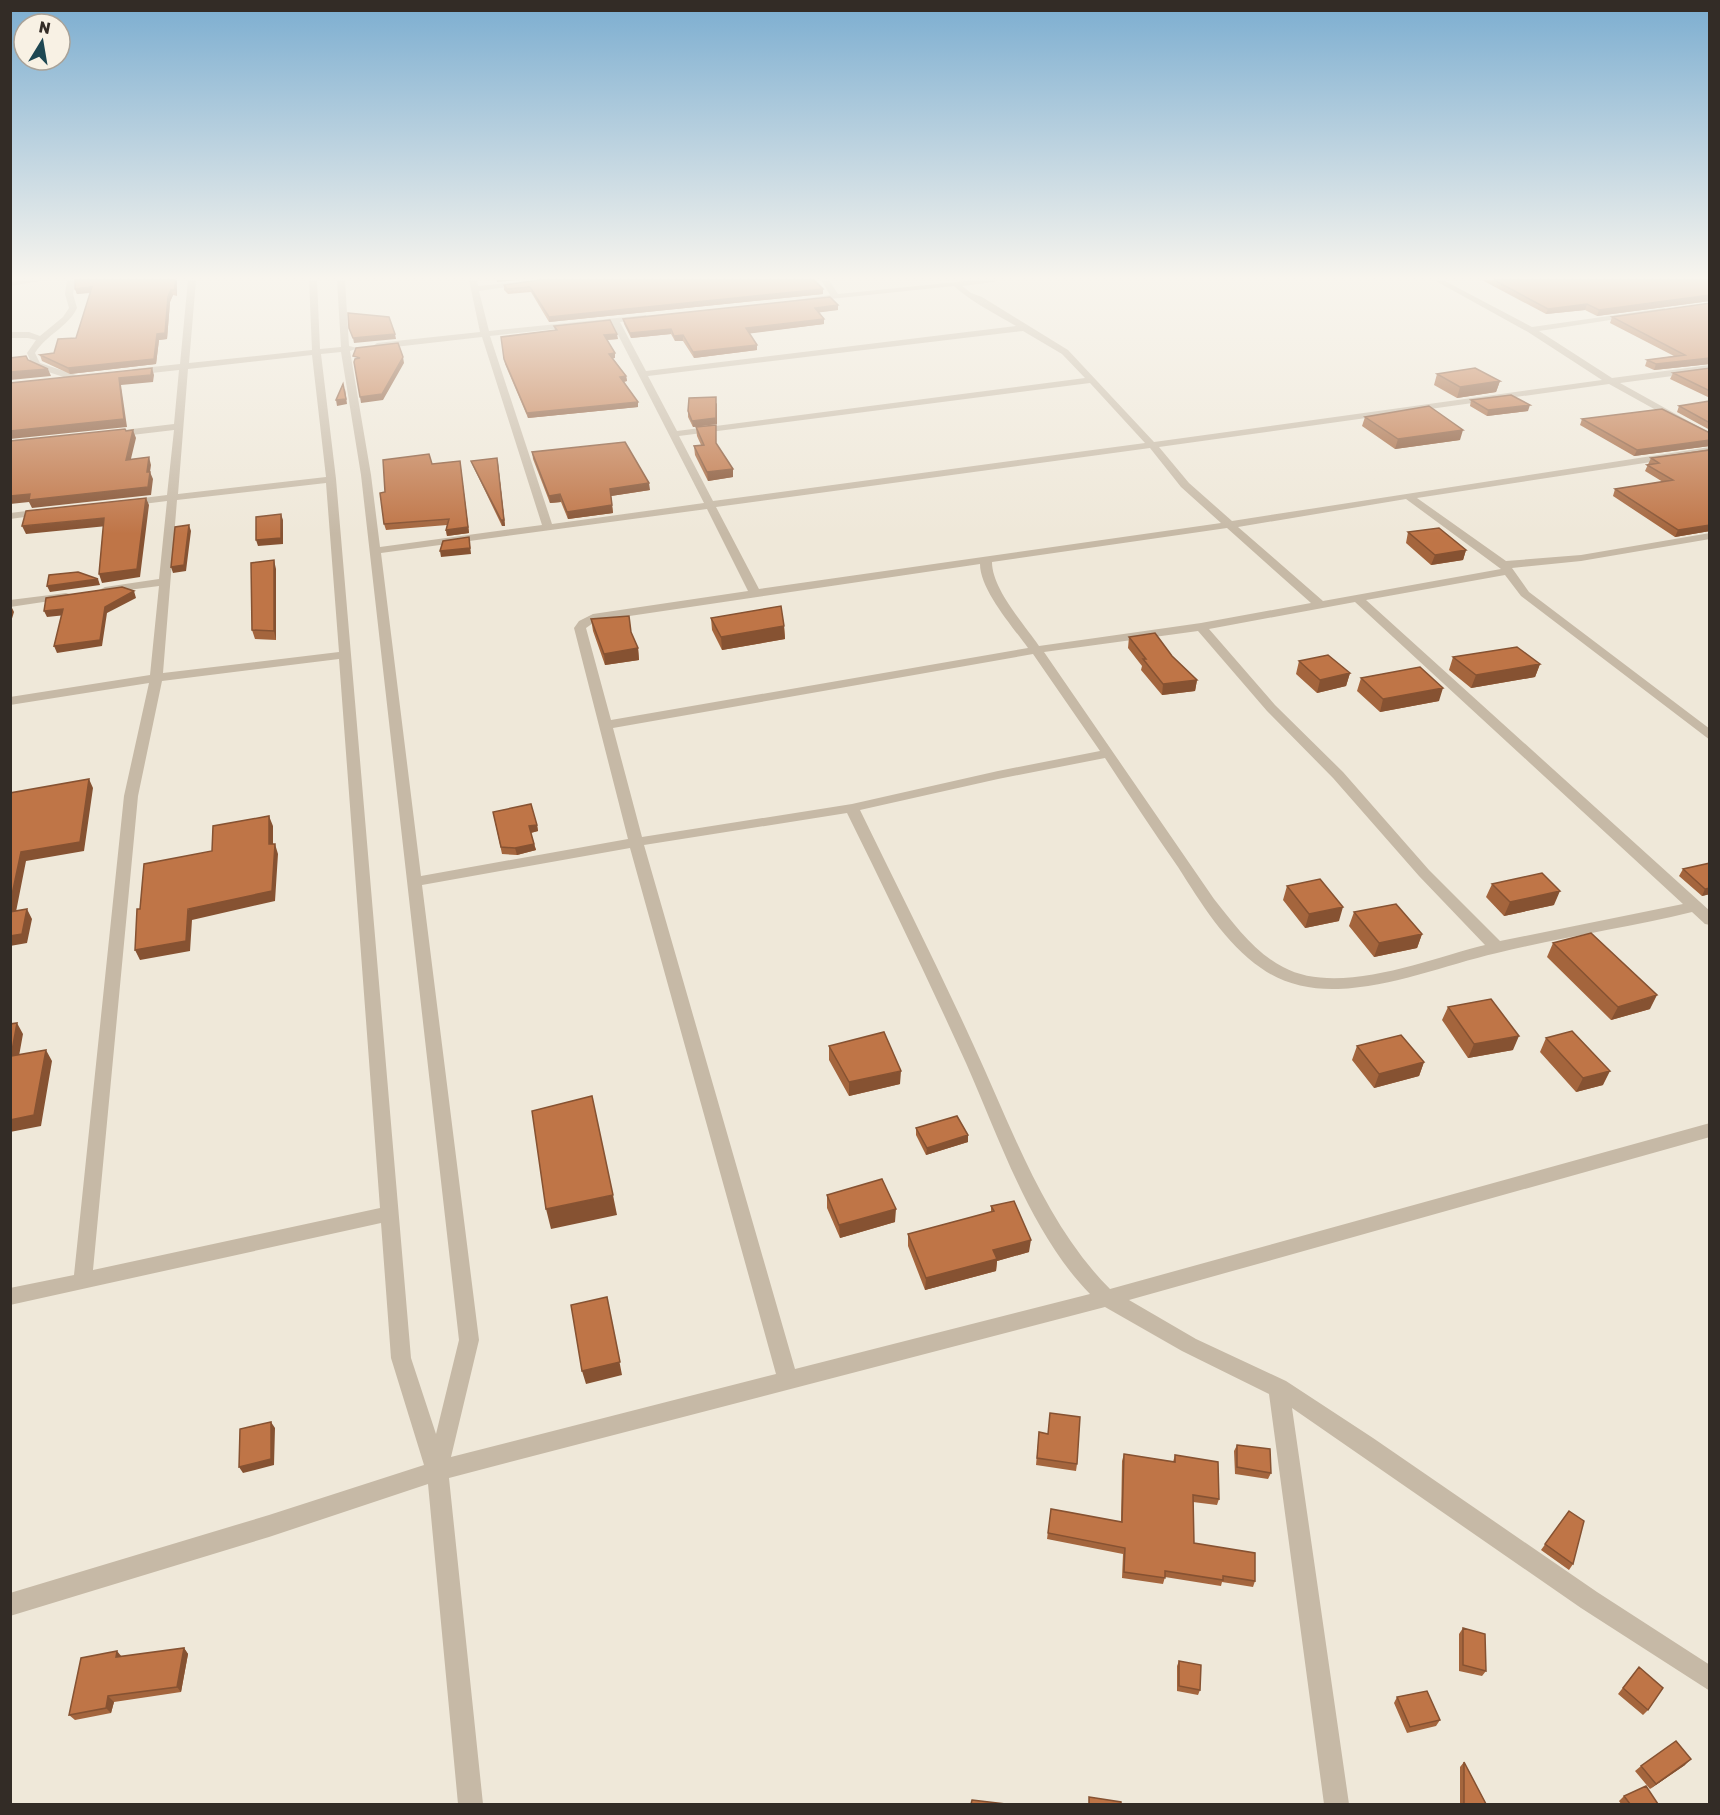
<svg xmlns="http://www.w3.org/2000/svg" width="1720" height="1815" font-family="Rubik,sans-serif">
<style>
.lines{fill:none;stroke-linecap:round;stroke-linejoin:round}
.minor{fill:#c6b9a6;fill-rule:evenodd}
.wall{fill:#a4653d}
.shaded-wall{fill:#865232}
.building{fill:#bf7547;stroke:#865232;stroke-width:1.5}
</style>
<rect width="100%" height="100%" fill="#efe8d9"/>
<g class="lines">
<!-- minor -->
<path class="minor" d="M28,280H47L10,286V282Z
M67,280H75L73,294L77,308C68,327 46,335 35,353L40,363L79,376V380L76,381L33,367L27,353L36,340L28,338H10V332H29L40,336L63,317L69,308L65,294Z
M188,280H196L189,363L312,350L309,280H317L320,349L341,347L337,280H345L349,346L358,348L350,351L371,475L380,547L542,525L482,337L377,349L373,346L377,343L480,332L469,280H477L478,286L536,280H556L479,291L489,331L646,315V319L620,322L646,371L1016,326C996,314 971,302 954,286L792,303L788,301L830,295L821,280H829L838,294L976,280H998L994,282L962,286L971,293L982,297L1068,350L1154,442L1602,380L1528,332L1434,280H1443L1532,327L1665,308V312H1662L1539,331L1612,378L1710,365V371L1620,383L1710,433V440L1609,384L1159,447L1189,483L1232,521L1710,447V453L1417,498L1506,561L1581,555L1710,533V539L1581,561L1512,568L1529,592L1710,729V740L1521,596L1505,575L1366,600L1710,911V925L1705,924L1692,912C1627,928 1561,937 1497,953C1445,965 1392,987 1338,989C1311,990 1283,984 1261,968C1225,943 1201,903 1178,867C1153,831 1129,795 1105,758L998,779L860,810C898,888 937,965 973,1044C1012,1128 1044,1223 1110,1289L1710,1123V1137L1129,1300L1196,1339L1286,1381L1373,1438L1597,1592L1710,1665V1691L1581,1608L1292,1408L1349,1804H1324L1269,1394L1182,1351L1105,1307L449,1478L483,1804H458L428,1484L269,1537L10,1616V1593L269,1515L424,1465L391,1358L381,1223L10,1305V1288L74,1275L124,796L149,683L10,705V697L150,675L159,586L105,593L99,590L105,587L159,579L167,501L127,506L122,503L127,500L167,495L174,430L115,437L110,434L115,431L174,424L179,370L133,375L129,372L133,369L180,364ZM612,323L704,503L552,524L490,336ZM1023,331L1062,354L1085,378L677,431L648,376ZM341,352L361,475L459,1340L436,1434L411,1358L336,479L321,354ZM312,355L326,477L178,494L188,369ZM1090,383L1145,443L713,501L679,436ZM1150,448L1181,487L1221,523L759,589L716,507ZM326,483L339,652L163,673L177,500ZM1406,499L1501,569L1323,601L1238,527ZM707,509L748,591L593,614L579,621L574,628L628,839L421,876L381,553ZM1227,528L1311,603L1201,623L1039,646C1024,624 992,589 992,562ZM980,564C980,590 1013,627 1028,648L611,720L586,628L596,621ZM1355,602L1683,904L1500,941L1429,870L1343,772L1275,705L1209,629ZM1198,631L1267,711L1333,778L1419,876L1485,945C1428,959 1338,997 1283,967C1254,952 1234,924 1214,899L1044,652ZM1033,654L1100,751L998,771L852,804L642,837L613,728ZM339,659L380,1208L93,1270L138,796L162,681ZM847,813C888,896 928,979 966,1063C1000,1140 1031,1234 1090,1294L795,1369L644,845ZM630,848L776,1374L451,1457L479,1340L422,885Z
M43,509L48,512L47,514L10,519V513Z
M66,593L70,594V598L10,607V600Z"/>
</g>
<!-- wall -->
<path class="wall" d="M75,280H177V296L173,295L170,302L167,339L159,340L156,364L70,374L42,361L40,355L54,353L76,338L90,293L77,294L75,289Z
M1482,280H1710V301L1597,316L1585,310L1546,314Z
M504,285L823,294L549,322L531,292L508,294L504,290Z
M1710,303V364L1654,370L1645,366L1647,360L1674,356L1610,323L1612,317Z
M838,310L819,312L824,319V324L749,333L757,345V350L694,358L683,341H675L671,334L631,338L624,324L623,319Z
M554,326L618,339L607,340L615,353V358H613L626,376L627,381L624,382L638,402V407L528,418L505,364L501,337L555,330Z
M1710,368V398L1670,379L1673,373Z
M1437,374L1500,381L1496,392L1457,398L1434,385Z
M1471,400L1528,411L1487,416L1470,406Z
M1710,401V430L1677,412L1679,406Z
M688,411L717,424L693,427L688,417Z
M1365,417L1460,440L1395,449L1362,426Z
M1582,419L1710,433V446L1634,456L1580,425Z
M716,425V444L733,469V477L708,481L695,455L694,446L701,445L697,436L696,427Z
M1710,449V531L1675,537L1613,496L1615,489L1663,482L1645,471L1651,458Z
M532,452L650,490L611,496L613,513L568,519L561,502L550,503L533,459Z
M460,461L469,533L447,536L446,530L447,525L386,530L384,524L385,492L432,464Z
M471,461L498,463L505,526H502L473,466Z
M1408,532L1466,550L1463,560L1431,565L1406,543Z
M276,569V640L255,639L252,630Z
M711,618L784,626L785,639L722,650L712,630Z
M591,619L631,632L638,648L639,660L605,665L593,631Z
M1129,637L1172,656L1197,680L1195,691L1162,695L1141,670L1142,666L1128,648Z
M1453,657L1540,664L1535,677L1471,688L1449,670Z
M1299,661L1350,673L1346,686L1317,693L1296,674Z
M1361,678L1439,701L1380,712L1357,691Z
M493,812L537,825L538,831L531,833L536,850L517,855L502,854Z
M1710,863V894L1702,896L1679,876L1683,869Z
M1492,884L1554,905L1504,916L1486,897Z
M1287,886L1339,921L1305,928L1283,900Z
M1354,912L1422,934L1417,948L1374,957L1349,926Z
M1553,943L1650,1009L1611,1020L1547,957Z
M1448,1007L1513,1050L1468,1058L1442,1020Z
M1546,1038L1603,1085L1576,1092L1540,1052Z
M829,1046L900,1084L849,1096L829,1060Z
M1357,1046L1424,1062L1419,1076L1374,1088L1352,1060Z
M916,1128L968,1142L926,1155L916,1135Z
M827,1195L895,1222L840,1238L827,1208Z
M991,1206L1029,1252L997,1261L996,1271L925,1290L908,1246V1234L991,1212Z
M1050,1413L1077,1464L1076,1471L1036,1465L1039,1432L1048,1434Z
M1237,1445L1271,1473L1268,1479L1235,1474L1234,1451Z
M1124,1454L1173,1462L1175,1455L1219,1499L1217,1505L1193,1502L1194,1543L1255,1581L1253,1587L1222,1582L1221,1586L1165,1577L1163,1584L1122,1578L1123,1554L1047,1539L1051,1509L1121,1522L1122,1461Z
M1569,1511L1573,1564L1569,1570L1541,1550Z
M1463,1628L1486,1671L1482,1676L1459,1671V1634Z
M184,1648L188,1654L181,1692L114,1702L111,1713L75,1720L69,1715L122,1657Z
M1179,1661L1200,1690L1198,1695L1177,1691V1666Z
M1639,1667L1648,1710L1643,1715L1618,1694Z
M1397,1697L1440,1720L1436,1726L1407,1733L1394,1703Z
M1464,1762L1486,1804H1460V1767Z
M1685,1765L1650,1789L1635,1771L1641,1766Z
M1624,1796L1658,1804H1621L1619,1801Z"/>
<!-- shaded-wall -->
<path class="shaded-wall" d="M175,280H177V296L175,290Z
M497,280H519L497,282Z
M92,287L94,292L77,294L75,289Z
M823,289V294L549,322V317Z
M171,290L173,295L170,302L167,339L159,340L156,364L70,374L68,368L157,334Z
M1710,295V301L1597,316L1599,310Z
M1587,304L1585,310L1546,314L1548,309Z
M838,305V310L815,313V308Z
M824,319V324L746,334V328Z
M671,329V334L631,338L630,333Z
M395,334L396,339L354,343L353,338Z
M617,334L618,339L605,340L604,335Z
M683,335V341H675L674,336Z
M757,345V350L694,358L693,352Z
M615,353V358L610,359L609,354Z
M403,357L404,363L383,400L361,403L360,397Z
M1710,358V364L1654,370L1656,364Z
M152,368L154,375L153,382L121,385L127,427L10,439V431L119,378Z
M48,369L51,376L10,380V372Z
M626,376L627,381L621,382L620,377Z
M1500,381L1496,392L1457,398L1460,387Z
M345,389L347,404L337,406L336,400Z
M638,402V407L528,418L527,413Z
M717,403V424L693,427L692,421Z
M1530,405L1528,411L1487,416L1488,410Z
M133,430L136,438L129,467L126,460Z
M1463,430L1460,440L1395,449L1398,439Z
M1710,440V446L1634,456L1637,450Z
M149,457L151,465L150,472L153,479L151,495L32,508L29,502L10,504V496L147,472Z
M460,461L469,533L447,536L446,530L468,527Z
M498,463L505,526H502L501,520Z
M733,469V477L708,481L707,472Z
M649,483L650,490L611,496L610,489Z
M560,494L561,502L550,503L549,496Z
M146,498L149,505L140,577L102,583L99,574Z
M612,505L613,513L568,519L567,512Z
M281,514L283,520V544L258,546L256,540Z
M104,518L107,526L26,534L22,526Z
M189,525L191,531L186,571L173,573L171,567Z
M1710,525V531L1675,537L1678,530Z
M469,537L471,554L441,557L440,551Z
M1466,550L1463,560L1431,565L1435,555Z
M274,560L276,569V640L274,631Z
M98,579L100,585L50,592L47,586Z
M134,591L136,598L107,613L102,646L57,653L54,646L105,607Z
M10,604L14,612L10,625Z
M63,609L66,615L47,617L44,611Z
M784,626L785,639L722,650L721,637Z
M638,648L639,660L605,665L604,654Z
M1540,664L1535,677L1471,688L1476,675Z
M1350,673L1346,686L1317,693L1320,680Z
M1197,680L1195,691L1162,695L1163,684Z
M1443,688L1439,701L1380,712L1383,699Z
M89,779L93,788L84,851L26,861L14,922L10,915V904L21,852Z
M269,816L273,826V855L269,844Z
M537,825L538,831L530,833L529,826Z
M275,844L278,854L275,901L192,920L190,951L140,960L135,950Z
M534,844L536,850L517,855L515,848Z
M1710,888V894L1702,896L1705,889Z
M1560,891L1554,905L1504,916L1510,902Z
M1343,907L1339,921L1305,928L1309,914Z
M27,909L32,919L27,943L10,946V936Z
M1422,934L1417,948L1374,957L1379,943Z
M1657,995L1650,1009L1611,1020L1618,1007Z
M17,1023L23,1034L17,1067L11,1056Z
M1519,1036L1513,1050L1468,1058L1474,1044Z
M46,1050L52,1061L41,1126L10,1132V1120Z
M1424,1062L1419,1076L1374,1088L1379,1074Z
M901,1071L900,1084L849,1096V1082Z
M1610,1071L1603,1085L1576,1092L1583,1078Z
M968,1135V1142L926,1155L927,1148Z
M613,1195L617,1215L551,1229L546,1209Z
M896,1209L895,1222L840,1238L839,1225Z
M1031,1240L1029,1252L997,1261L996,1271L925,1290L926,1278L993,1250Z
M607,1297L622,1375L586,1384L582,1371Z
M271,1422L275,1428L274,1465L243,1473L239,1467Z
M184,1648L188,1654L181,1692L177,1687Z
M117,1651L122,1657H116Z
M108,1696L114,1702L111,1713L106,1708Z
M1691,1759L1685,1765L1650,1789L1656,1784Z"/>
<!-- building -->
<path class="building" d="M75,280H175V290H171L168,297L165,333L157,334L154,359L68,368L40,355L54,353L58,339L76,338L92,287L75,289Z
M540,280H814L823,289L549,317L530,287L507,289L504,285Z
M1494,280H1710V295L1599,310L1587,304L1548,309Z
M830,297L838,305L815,308L824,319L746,328L757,345L693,352L683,335L674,336L671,329L630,333L623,319Z
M1710,303V358L1656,364L1647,360L1685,355L1612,317Z
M348,313L389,317L395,334L353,338L349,328Z
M610,320L617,334L604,335L615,353L609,354L626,376L620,377L638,402L527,413L504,359L501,337L557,330L554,326Z
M398,343L403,357L382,394L360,397L354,362L355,359L360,358L353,356L356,348Z
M26,356L28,360L48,369L10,372V358Z
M152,368L151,375L119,378L124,419L10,431V383Z
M1475,368L1500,381L1460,387L1437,374Z
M1710,368V391L1673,373Z
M343,384L346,399L336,400Z
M1511,395L1530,405L1488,410L1471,400Z
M716,397V418L692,421L688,411L689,398Z
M1710,401V423L1679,406Z
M1429,406L1463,430L1398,439L1365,417Z
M1662,409L1710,433V440L1637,450L1582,419Z
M716,425V443L733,469L707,472L694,446L704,445L696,427Z
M125,429L126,431L133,430L126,460L149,457L147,472H150L148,487L29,500L30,494L10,496V441Z
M625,442L649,483L610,489L612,505L567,512L560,494L549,496L532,452Z
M1710,450V525L1678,530L1615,489L1673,480L1647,465L1659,463L1651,458Z
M429,454L432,464L460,461L468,527L446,530L449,519L384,524L380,493L385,492L383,460Z
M497,458L504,520H501L471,461Z
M146,498L137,569L99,574L104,518L22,526L26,511Z
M281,514V538L256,540V517Z
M189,525L184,565L171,567L175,527Z
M1439,528L1466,550L1435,555L1408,532Z
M469,537L470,548L440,551L443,541Z
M274,560V631L252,630L251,563Z
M78,572L98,579L47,586L49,575Z
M122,587L134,591L105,607L100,640L54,646L63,609L44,611L46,598Z
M781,606L784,626L721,637L711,618Z
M629,616L631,632L638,648L604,654L591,619Z
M1155,633L1172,656L1197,680L1163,684L1143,659H1146L1129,637Z
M1517,647L1540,664L1476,675L1453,657Z
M1328,655L1350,673L1320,680L1299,661Z
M1420,667L1443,688L1383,699L1361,678Z
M89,779L80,842L21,852L10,904V793Z
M531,804L537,825L529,826L534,844L515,848L501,847L493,812Z
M269,816V844H275L272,891L188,909L186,941L135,950L137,909H140L144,864L212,851L213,826Z
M1710,863V888L1705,889L1683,869Z
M1542,873L1560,891L1510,902L1492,884Z
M1320,879L1343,907L1309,914L1287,886Z
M1396,904L1422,934L1379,943L1354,912Z
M27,909L22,934L10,936V912Z
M1591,933L1657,995L1618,1007L1553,943Z
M1491,999L1519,1036L1474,1044L1448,1007Z
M17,1023L11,1056L46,1050L34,1115L10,1120V1024Z
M1572,1031L1610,1071L1583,1078L1546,1038Z
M884,1032L901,1071L849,1082L829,1046Z
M1401,1035L1424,1062L1379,1074L1357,1046Z
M592,1096L613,1195L546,1209L532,1111Z
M957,1116L968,1135L927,1148L916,1128Z
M882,1179L896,1209L839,1225L827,1195Z
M1014,1201L1031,1240L993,1250L997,1259L926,1278L908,1234L994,1211L991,1206Z
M607,1297L620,1362L582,1371L571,1305Z
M1050,1413L1080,1417L1077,1464L1037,1458L1039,1432L1048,1434Z
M271,1422V1459L239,1467L240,1429Z
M1237,1445L1270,1449L1271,1473L1237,1467Z
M1124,1454L1175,1462V1455L1218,1462L1219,1499L1193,1495L1194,1543L1255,1553V1581L1223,1576V1580L1165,1571V1578L1124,1572L1125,1548L1048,1533L1051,1509L1122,1522Z
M1569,1511L1584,1521L1573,1564L1545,1544Z
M1463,1628L1485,1634L1486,1671L1463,1665Z
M184,1648L177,1687L108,1696L106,1708L69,1715L81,1658L117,1651L116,1657Z
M1179,1661L1201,1665L1200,1690L1179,1686Z
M1639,1667L1663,1688L1648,1710L1623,1688Z
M1427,1691L1440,1720L1410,1727L1397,1697Z
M1676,1741L1691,1759L1656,1784L1641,1766Z
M1464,1762L1486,1804H1464Z
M1646,1786L1658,1804H1630L1624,1796Z
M1089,1797L1121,1802V1804H1089Z
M972,1800L1006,1804H971Z"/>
<!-- sky -->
<linearGradient id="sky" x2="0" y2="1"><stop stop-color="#7badd0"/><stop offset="0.52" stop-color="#f8f5ee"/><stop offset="1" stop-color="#f8f5ee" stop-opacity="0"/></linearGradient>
<rect width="1720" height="534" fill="url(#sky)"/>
<!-- border -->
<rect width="1720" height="1815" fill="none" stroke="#332c26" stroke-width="24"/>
<!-- north arrow -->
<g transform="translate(42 42) rotate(11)"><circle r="28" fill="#f8f1e4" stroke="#a9a298" stroke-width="1.5"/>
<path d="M0-4.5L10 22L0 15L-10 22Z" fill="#1e4752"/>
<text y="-9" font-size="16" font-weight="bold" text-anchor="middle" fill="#332c26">N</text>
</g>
</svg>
